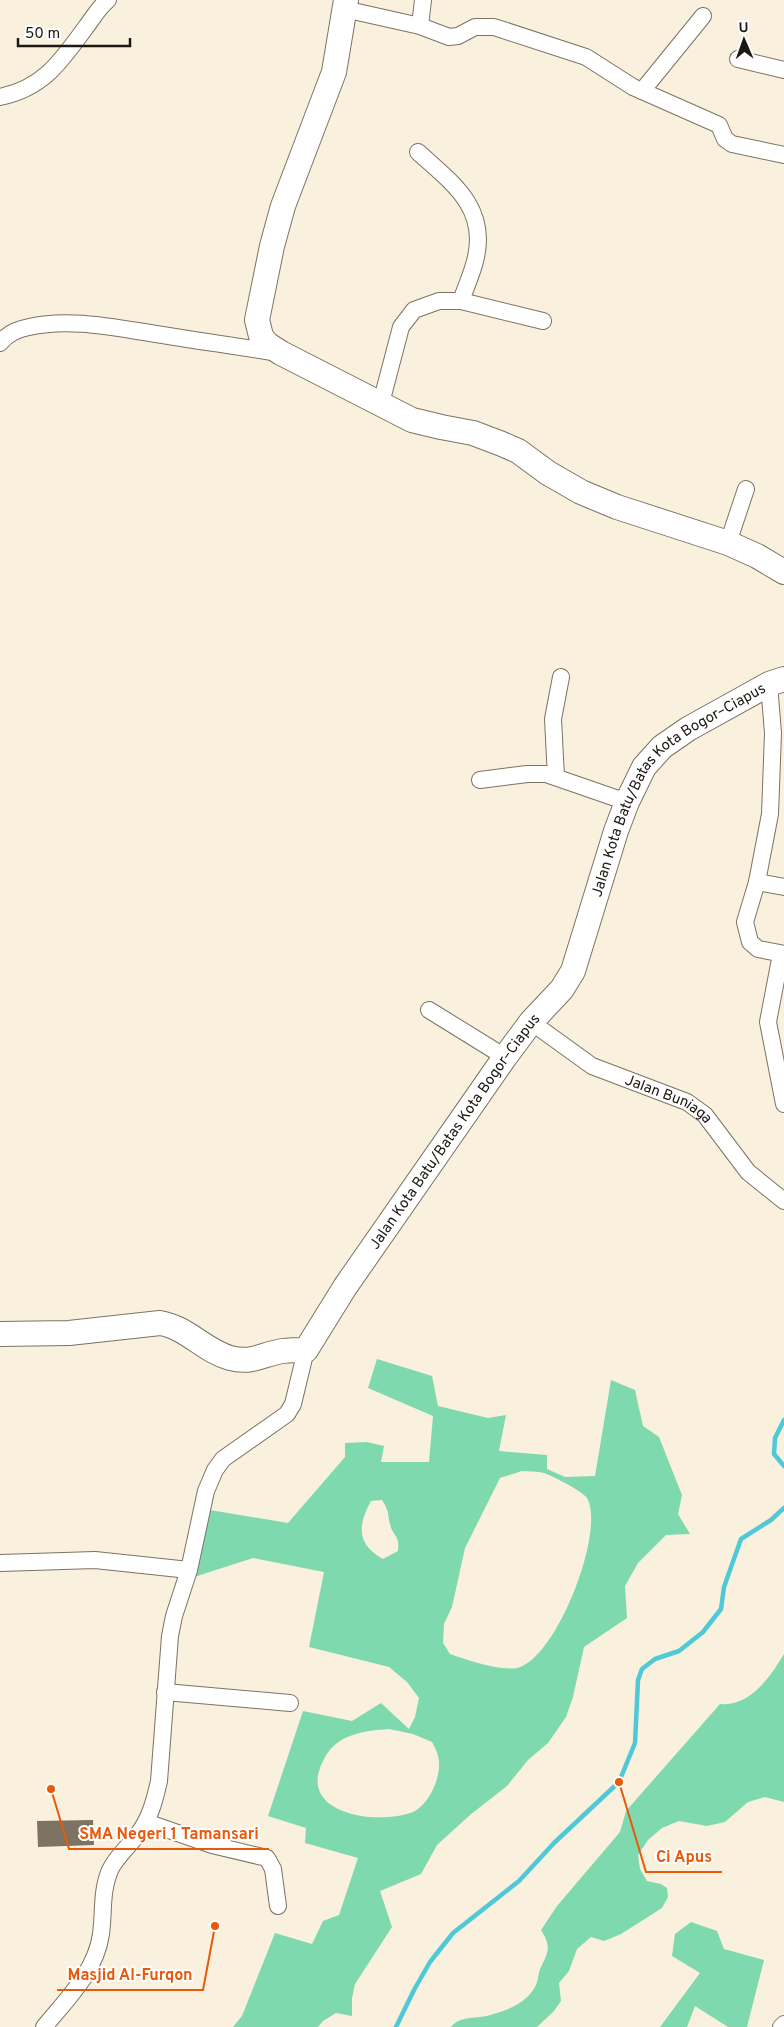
<svg xmlns="http://www.w3.org/2000/svg" width="784" height="2027" font-family="Overpass,sans-serif">
<style>
.forest{fill:#7fd9ae;fill-rule:evenodd}
.lines{fill:none;stroke-linecap:round;stroke-linejoin:round}
.stream{stroke:#50c9d6;stroke-width:4.5}
.building{fill:#7c7363}
.street-casing{stroke:#7c7363;stroke-width:18}
.secondary-casing{stroke:#7c7363;stroke-width:26}
.street{stroke:#fff;stroke-width:16}
.secondary{stroke:#fff;stroke-width:24}
.labels{text-anchor:middle;stroke-width:4;stroke-linejoin:round;paint-order:stroke}
.street-label{font-size:15px;fill:#1c1812;stroke:#fff}
.leader{fill:none;stroke:#e8590c;stroke-width:2}
.callout-dot{fill:#e8590c;stroke:#fff;stroke-width:2}
.callout-label{font-size:16px;text-anchor:middle;font-weight:bold;fill:#e8590c;stroke:#fff;stroke-width:4;stroke-linejoin:round;paint-order:stroke}
</style>
<rect width="100%" height="100%" fill="#faf0de"/>
<!-- forest -->
<path class="forest" d="M377,1359L432,1376L438,1406L488,1418L506,1415L499,1451L547,1455V1469L565,1477L595,1476L611,1380L635,1390L643,1426L659,1437L682,1495L678,1514L690,1534L666,1535L638,1563L625,1586L627,1618L584,1647L573,1697L566,1717L548,1743L528,1760L507,1786L470,1815L437,1845L421,1874L380,1891L392,1927L355,1984L352,1998V2016L336,2013L323,2021L318,2027H233L242,2016L275,1933L312,1944L323,1921L339,1915L358,1858L305,1843L306,1828L268,1816L303,1711L352,1721L381,1703L409,1729L415,1717L419,1698L407,1682L389,1667L309,1647L324,1572L253,1558L188,1579L210,1510L288,1523L345,1457V1443L367,1442L384,1446L381,1462H429L433,1416L368,1388ZM522,1471C529,1472 537,1471 544,1473C553,1476 582,1491 587,1498C606,1531 556,1660 517,1668C498,1671 468,1660 450,1654L443,1643L444,1624L452,1607L465,1548L500,1478ZM382,1500C390,1513 387,1512 390,1524C393,1537 400,1534 398,1551L383,1559C357,1545 357,1526 371,1501ZM389,1729L413,1734L432,1742C434,1746 437,1751 438,1756C443,1774 430,1804 413,1812C377,1826 294,1814 324,1759C337,1734 363,1731 389,1729Z
M784,1654V1802L765,1797L748,1802L725,1822L707,1826L679,1821L662,1828L648,1840L638,1855L640,1869L647,1881L661,1884L667,1888L668,1897L662,1908L621,1934L604,1941L591,1937L577,1949L569,1971L559,1983L561,2001L554,2011L537,2027H451C460,2015 478,2019 490,2015C508,2010 525,2004 535,1987C538,1982 538,1975 540,1969C548,1952 552,1947 541,1930L557,1906L620,1832L626,1811L720,1704C750,1707 771,1676 784,1654Z
M691,1922L717,1931L724,1949L764,1960L747,2027H728L695,2006L687,2027H660L700,1973L672,1956L675,1934Z"/>
<g class="lines">
<!-- stream -->
<path class="stream" d="M784,1420L775,1438L774,1454L784,1466
M396,2027L414,1990L430,1962L453,1933L519,1881L554,1843L619,1782L635,1743L638,1680L642,1669L655,1659L679,1651L703,1632L721,1609L724,1587L741,1539L771,1520L784,1508"/>
</g>
<!-- building -->
<path class="building" d="M93,1820L94,1845L38,1847L37,1821Z"/>
<g class="lines">
<!-- street casing -->
<g class="street-casing">
<g id="street">
<path d="M344,9L420,26L449,37L458,36L475,27H494L586,57L633,87L719,125L725,139L732,144L784,155"/>
<path d="M420,26L423,0"/>
<path d="M738,59L784,70"/>
<path d="M642,91L703,16"/>
<path d="M0,97C44,88 61,61 86,27C93,18 99,7 108,0"/>
<path d="M418,152C451,182 487,206 476,257C473,272 466,286 461,301"/>
<path d="M0,343C7,334 18,329 29,327C68,318 111,327 150,333C192,340 235,346 278,353"/>
<path d="M381,403L401,327L414,310L439,301H461L543,321"/>
<path d="M728,543L746,489"/>
<path d="M769,684L773,733L770,814L757,882L745,922L750,942L758,949L784,954"/>
<path d="M556,777L553,719L561,677"/>
<path d="M480,780L527,774H546L627,802"/>
<path d="M757,882L784,887"/>
<path d="M781,954L768,1022L784,1104"/>
<path d="M429,1010L505,1057"/>
<path id="s1" d="M531,1022L592,1066L687,1102L705,1115L748,1172L784,1201"/>
<path d="M0,1563L95,1560L189,1570"/>
<path d="M165,1692L290,1703"/>
<path d="M146,1822L212,1845L267,1858L273,1869L278,1906"/>
<path d="M44,2027C67,1999 96,1971 101,1934C104,1912 101,1891 110,1870C116,1857 130,1845 138,1834C150,1819 155,1799 159,1781L170,1636L174,1616L189,1570L206,1491L215,1470L223,1459L287,1414L293,1404L306,1350"/>
<path d="M781,2027L784,2024"/>
</g>
</g>
<!-- secondary casing -->
<g class="secondary-casing">
<g id="secondary">
<path d="M346,0L334,72L283,206L272,246L257,320L261,336L267,344L281,353L412,420L441,427L473,433L502,444L518,451L548,473L581,492L617,507L728,543L757,556L784,572"/>
<path id="s2" d="M0,1334L69,1333L160,1323C186,1327 205,1351 230,1358C253,1364 262,1354 283,1351C290,1350 298,1350 306,1350L345,1287L505,1057L531,1022L562,989L573,971L616,831L627,802L644,767L662,747L688,729L769,684L784,679"/>
</g>
</g>
<!-- street -->
<use href="#street" class="street"/>
<!-- secondary -->
<use href="#secondary" class="secondary"/>
</g>
<g class="labels">
<!-- street labels -->
<g class="street-label">
<text dy="5" stroke="none"><textPath href="#s2" startOffset="1001">Jalan Kota Batu/Batas Kota Bogor–Ciapus</textPath></text>
<text dy="5" stroke="none"><textPath href="#s1" startOffset="159">Jalan Buniaga</textPath></text>
<text dy="5" stroke="none"><textPath href="#s2" startOffset="581">Jalan Kota Batu/Batas Kota Bogor–Ciapus</textPath></text>
</g>
</g>
<!-- callouts -->
<path class="leader" d="M51 1789L69 1849H269M619 1782L646 1872H722M215 1926L203 1990H57"/>
<g class="callout-dot">
<circle cx="51" cy="1789" r="5"/>
<circle cx="619" cy="1782" r="5"/>
<circle cx="215" cy="1926" r="5"/>
</g>
<g class="callout-label">
<text x="169" y="1839">SMA Negeri 1 Tamansari</text>
<text x="684" y="1862">Ci Apus</text>
<text x="130" y="1980">Masjid Al-Furqon</text>
</g>
<!-- north arrow -->
<g transform="translate(744 40) rotate(358)" stroke="#ffffff" stroke-width="4" paint-order="stroke">
<path d="M0-4L9 19L0 12L-9 19Z" fill="#1c1812"/>
<text y="-8" font-size="14" font-weight="bold" text-anchor="middle" fill="#1c1812">U</text>
</g>
<!-- scale -->
<path d="M18 38v8h112v-8" fill="none" stroke="#1c1812" stroke-width="2.5"/>
<text x="25" y="38" font-size="15" fill="#1c1812" stroke="#ffffff" stroke-width="4" paint-order="stroke">50 m</text>
</svg>
